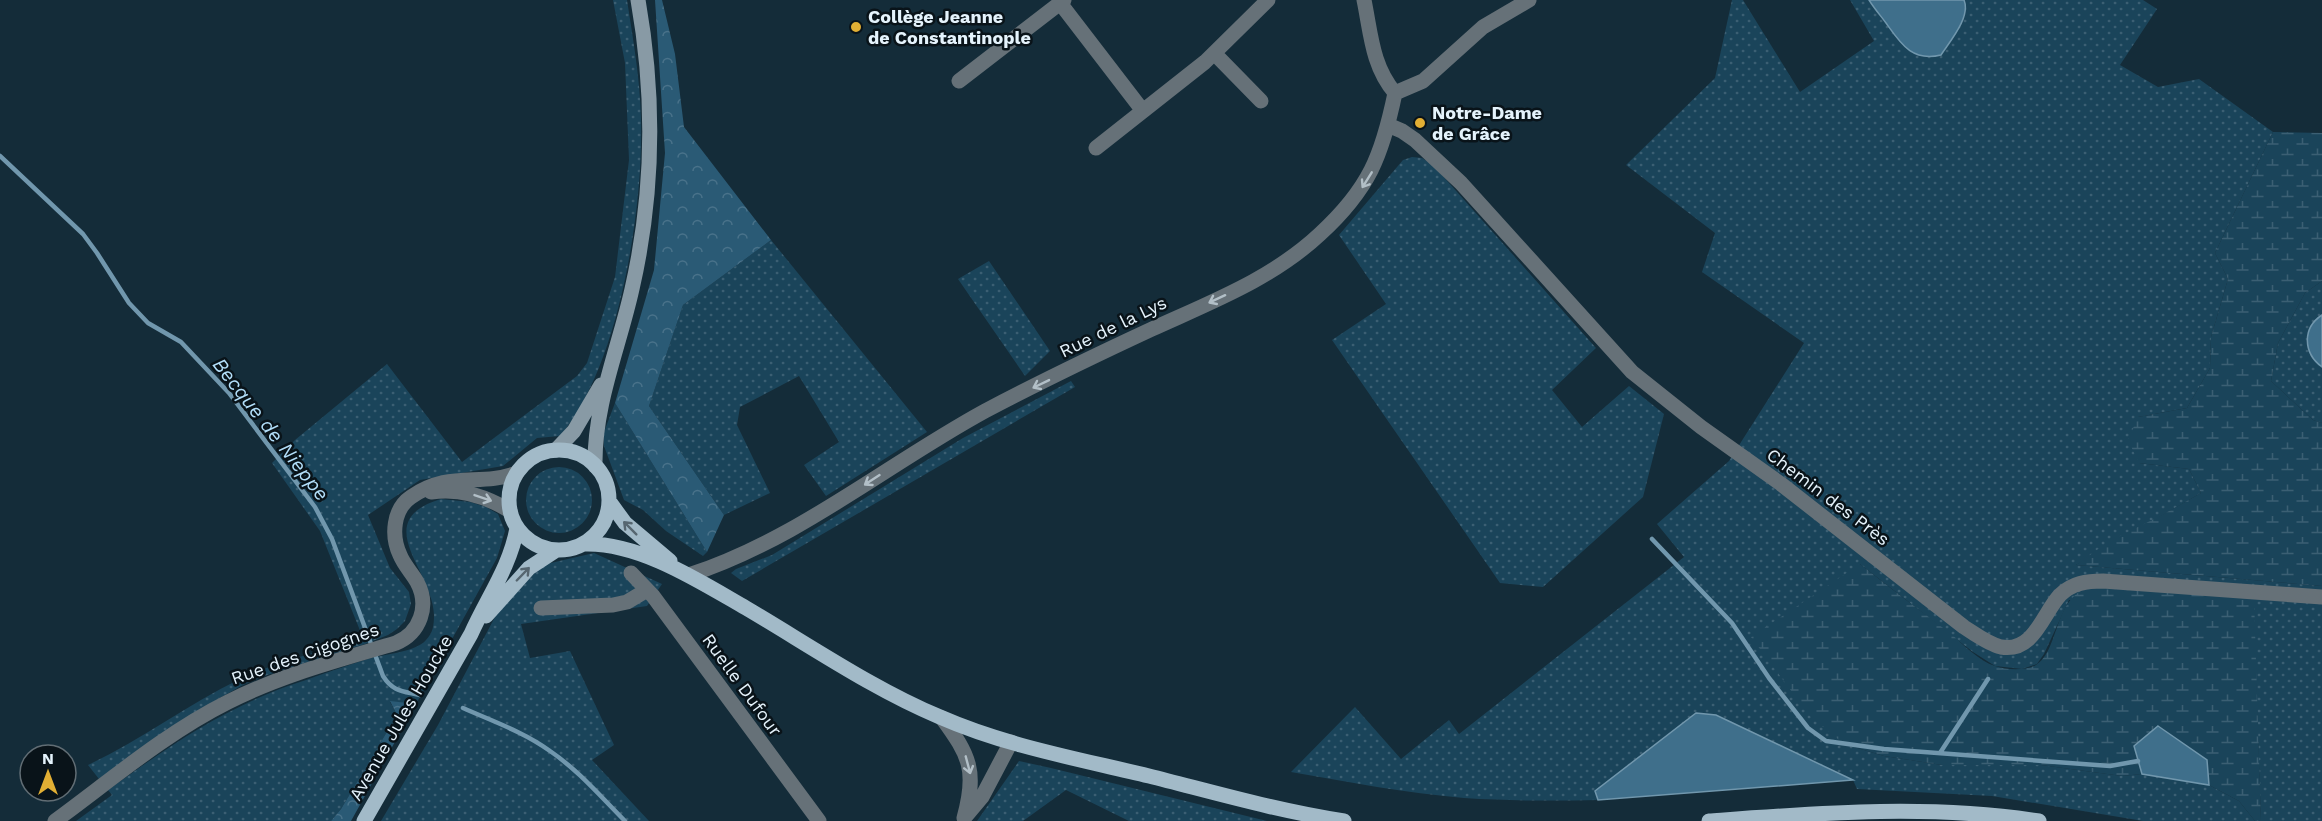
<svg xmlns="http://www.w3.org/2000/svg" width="2322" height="821" font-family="'Work Sans',sans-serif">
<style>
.grass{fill:url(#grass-dots)}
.forest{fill:url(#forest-crowns)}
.wetland{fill:url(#wetland-marsh)}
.water{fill:#3f6f8b;stroke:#7197ad;stroke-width:1.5}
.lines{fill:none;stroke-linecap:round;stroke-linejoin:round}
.stream{stroke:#7197ad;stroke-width:4.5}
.street{stroke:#667178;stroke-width:15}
.secondary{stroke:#889aa5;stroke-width:15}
.primary{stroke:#a2bac8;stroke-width:15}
.oneway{stroke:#b2bfc7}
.oneway2{stroke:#566670}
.poi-dot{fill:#e2af34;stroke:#091319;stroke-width:2}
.labels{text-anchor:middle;stroke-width:5;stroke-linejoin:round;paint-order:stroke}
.poi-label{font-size:18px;font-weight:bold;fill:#e5f3fc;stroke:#091319;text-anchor:start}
.street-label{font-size:18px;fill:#e5f3fc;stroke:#091319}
.water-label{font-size:20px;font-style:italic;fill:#b2def9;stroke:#091319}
</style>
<defs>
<pattern id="grass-dots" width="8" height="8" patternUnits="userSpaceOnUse" patternTransform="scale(1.5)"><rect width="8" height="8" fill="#1a445a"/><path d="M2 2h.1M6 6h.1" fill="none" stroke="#3b5f73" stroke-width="1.8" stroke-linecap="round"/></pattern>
<pattern id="forest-crowns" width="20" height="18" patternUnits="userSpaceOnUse" patternTransform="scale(1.5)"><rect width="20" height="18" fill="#2a5a75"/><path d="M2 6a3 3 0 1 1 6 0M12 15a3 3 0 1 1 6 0" fill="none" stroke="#49728a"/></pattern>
<pattern id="wetland-marsh" width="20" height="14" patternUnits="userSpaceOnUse" patternTransform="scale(1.5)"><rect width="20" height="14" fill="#1a445a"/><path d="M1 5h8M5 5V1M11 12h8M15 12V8" fill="none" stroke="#3b5f73"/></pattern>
</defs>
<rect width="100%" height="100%" fill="#142c39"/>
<!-- grass -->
<path class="grass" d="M613,0H627C633,39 640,78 641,118C644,207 619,368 560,436L537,438L503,466L420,480L368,515L390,568L409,592L411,604L405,621L397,629L388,635L365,644L267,675L243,685L218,699L99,779L88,765C141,740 188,704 240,679C279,661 322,651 363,638L320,531L272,463L295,440L387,364L462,462L577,376L587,363L615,277L629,160L625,63Z
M1732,0H1743L1800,92L1874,41L1850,0H2143L2157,9L2120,65L2158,87L2199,79L2273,132L2215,253L2228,279L2211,337L2210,368L2187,408L2138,417L2139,463L2189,469L2201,493L2076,565L2322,586V821H2261L2253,598L2069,600L2044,654L2037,664L2022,669L1995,666L1973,652L1860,564L1844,744L1884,756L1942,765H2041L2122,776L2142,774L2209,785L2239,801L2255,821H2143L1992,796L1857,789L1853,780L1716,715L1696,713L1596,791L1598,800C1553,801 1509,801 1464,798C1406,793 1348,782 1291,772L1355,707L1401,759L1449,720L1459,734L1684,557L1657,524L1729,461L1804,343L1702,272L1715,233L1626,165L1715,78Z
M1412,157L1422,158L1433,165L1596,348L1552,390L1582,427L1629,386L1664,414L1643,497L1543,587L1500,583L1332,340L1386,304L1339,235L1403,160Z
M771,240L927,432L826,496L804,465L839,442L799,376L740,407L737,425L770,493L724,515L649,406L683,305Z
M989,261L1050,351L1025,376L958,279Z
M2322,281V423L2313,420L2271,381L2278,343L2305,293Z
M1071,381L1075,387L742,581L731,573L736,569L772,555L963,438Z
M615,403L707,552L703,556L666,531L643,510L624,500L604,446V432Z
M526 500a33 33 0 1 1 66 0a33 33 0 1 1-66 0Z
M441,499L470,502L486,507L498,514L505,531L497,558L416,704L390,702L397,715L341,809L331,821H76L112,795L108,790C174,743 227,705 306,680C327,672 349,665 371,658C385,654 416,652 426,640C433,633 434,625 434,615C433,570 368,521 441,499Z
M594,553L662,584L647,606L521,624L530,658L570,651L614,745L592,760L649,821H381L438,725L496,615L542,565Z
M1019,761L1051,768L1267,821H1129L1066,790L1023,821H977Z"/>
<!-- forest -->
<path class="forest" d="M655,0H662L675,54L684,127L771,240L683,305L649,406L724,515L707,552L615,403L654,270L665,153Z
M390,701L416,704L351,821H331L341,809L397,715Z"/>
<!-- wetland -->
<path class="wetland" d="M2273,132L2322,133V281L2305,293L2278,343L2271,381L2313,420L2322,423V586L2076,565L2108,542L2162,515L2201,493L2189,469L2139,463L2128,440L2138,417L2187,408L2210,368L2211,337L2228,279L2215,253Z
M1860,564C1890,588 1921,611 1951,634C1964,645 1979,661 1995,666C2006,670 2025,671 2036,665C2060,651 2054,592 2092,588L2254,598L2261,821H2255L2239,801L2209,785L2207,760L2134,746L2142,774L2122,776L2041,765H1942L1884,756L1844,744L1810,716L1751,637Z"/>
<!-- water -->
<path class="water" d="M1869,0H1964C1971,17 1950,41 1941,55C1912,62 1901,44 1886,23C1880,15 1874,8 1869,0Z
M2322,315V367C2303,353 2302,328 2322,315Z
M1696,713L1716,715L1853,780L1598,800L1595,791Z
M2158,726L2207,760L2209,785L2142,774L2134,746Z"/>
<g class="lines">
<!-- stream -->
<path class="stream" d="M0,156L83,234L97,253L129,303L148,323L181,342L229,393L315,507L332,539L383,676C393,692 403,691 420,695
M1652,539L1732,623L1769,678L1808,728L1826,741L1884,749L2110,766L2138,761
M463,708C492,721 524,732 550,751C578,770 601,797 625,821
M1940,753L1988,679"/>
<!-- street -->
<path class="street" d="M1364,0C1371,34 1372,66 1395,93
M1060,3L1143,111
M1214,53L1261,101
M959,81L1064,0
M1395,93L1423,81L1483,27L1529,0
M1388,125L1402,131L1415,140L1461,183L1632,372L1701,427L1781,484L1964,627C1975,634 1988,644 2001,647C2034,653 2043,613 2060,595C2072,583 2087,581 2103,581L2322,597
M1096,148L1205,62L1268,0
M431,492C458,488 486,496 510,511
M631,573L653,596L819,821
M689,575C797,540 886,465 985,411C1040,382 1096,355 1152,329C1211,302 1272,279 1320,234C1369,189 1382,156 1395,93
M541,608L613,605L627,602L647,590
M942,718C970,756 977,771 964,818
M966,816L982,797L1011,742
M55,821C111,780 166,733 228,702C281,675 339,660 396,643C420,633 430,606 417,582C412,573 404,565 400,555C391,536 393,509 411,497C450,470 479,487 517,473"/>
<!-- secondary -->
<path class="secondary" d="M556,450L574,431L601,385
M595,466C594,404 619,348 632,289C654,193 655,96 638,0"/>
<!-- primary -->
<path class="primary" d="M509 500a50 50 0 1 1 100 0a50 50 0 1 1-100 0Z
M609,501L625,523L670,561
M584,544C639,542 699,581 746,608C809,645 873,689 940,717C1006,746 1079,759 1149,776C1213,792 1278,811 1344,821
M486,616L529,568L555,551
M364,821L471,634C487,598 510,567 517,528
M1709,821C1819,813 1929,804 2039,821"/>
</g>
<!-- one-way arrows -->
<defs><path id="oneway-shaft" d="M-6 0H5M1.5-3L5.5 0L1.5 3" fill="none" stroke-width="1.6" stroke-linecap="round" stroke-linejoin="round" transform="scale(1.5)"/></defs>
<g class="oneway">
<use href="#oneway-shaft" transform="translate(1367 180) rotate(122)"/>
<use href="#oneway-shaft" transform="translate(1217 299) rotate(155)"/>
<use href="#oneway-shaft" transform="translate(1041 384) rotate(154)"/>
<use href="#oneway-shaft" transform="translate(872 480) rotate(147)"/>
<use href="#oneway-shaft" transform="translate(483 498) rotate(19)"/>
<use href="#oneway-shaft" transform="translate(968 765) rotate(75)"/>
</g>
<g class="oneway2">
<use href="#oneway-shaft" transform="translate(630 528) rotate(-135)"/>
<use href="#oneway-shaft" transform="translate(523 574) rotate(-46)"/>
</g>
<!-- markers -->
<g class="poi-dot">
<circle cx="856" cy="27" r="6"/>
<circle cx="1420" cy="123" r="6"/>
</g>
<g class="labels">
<!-- poi labels -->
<g class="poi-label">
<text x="868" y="23">Collège Jeanne<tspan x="868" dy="21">de Constantinople</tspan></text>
<text x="1432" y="119">Notre-Dame<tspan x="1432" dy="21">de Grâce</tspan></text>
</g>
<!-- street labels -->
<g class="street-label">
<text transform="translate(1113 327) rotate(-26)" y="6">Rue de la Lys</text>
<text transform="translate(1828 497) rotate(37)" y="6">Chemin des Près</text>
<text transform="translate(305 654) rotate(-19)" y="6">Rue des Cigognes</text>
<text transform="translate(742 685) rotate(54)" y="6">Ruelle Dufour</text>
<text transform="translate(401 718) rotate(-60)" y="6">Avenue Jules Houcke</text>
</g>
<!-- water labels -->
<g class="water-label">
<text transform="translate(271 429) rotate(52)" y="7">Becque de Nieppe</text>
</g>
</g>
<!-- north arrow -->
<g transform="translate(48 773)"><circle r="28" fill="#091319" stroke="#616d74" stroke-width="1.5"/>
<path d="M0-4.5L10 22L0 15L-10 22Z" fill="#e2af34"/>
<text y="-9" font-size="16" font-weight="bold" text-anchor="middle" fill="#e5f3fc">N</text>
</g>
</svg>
